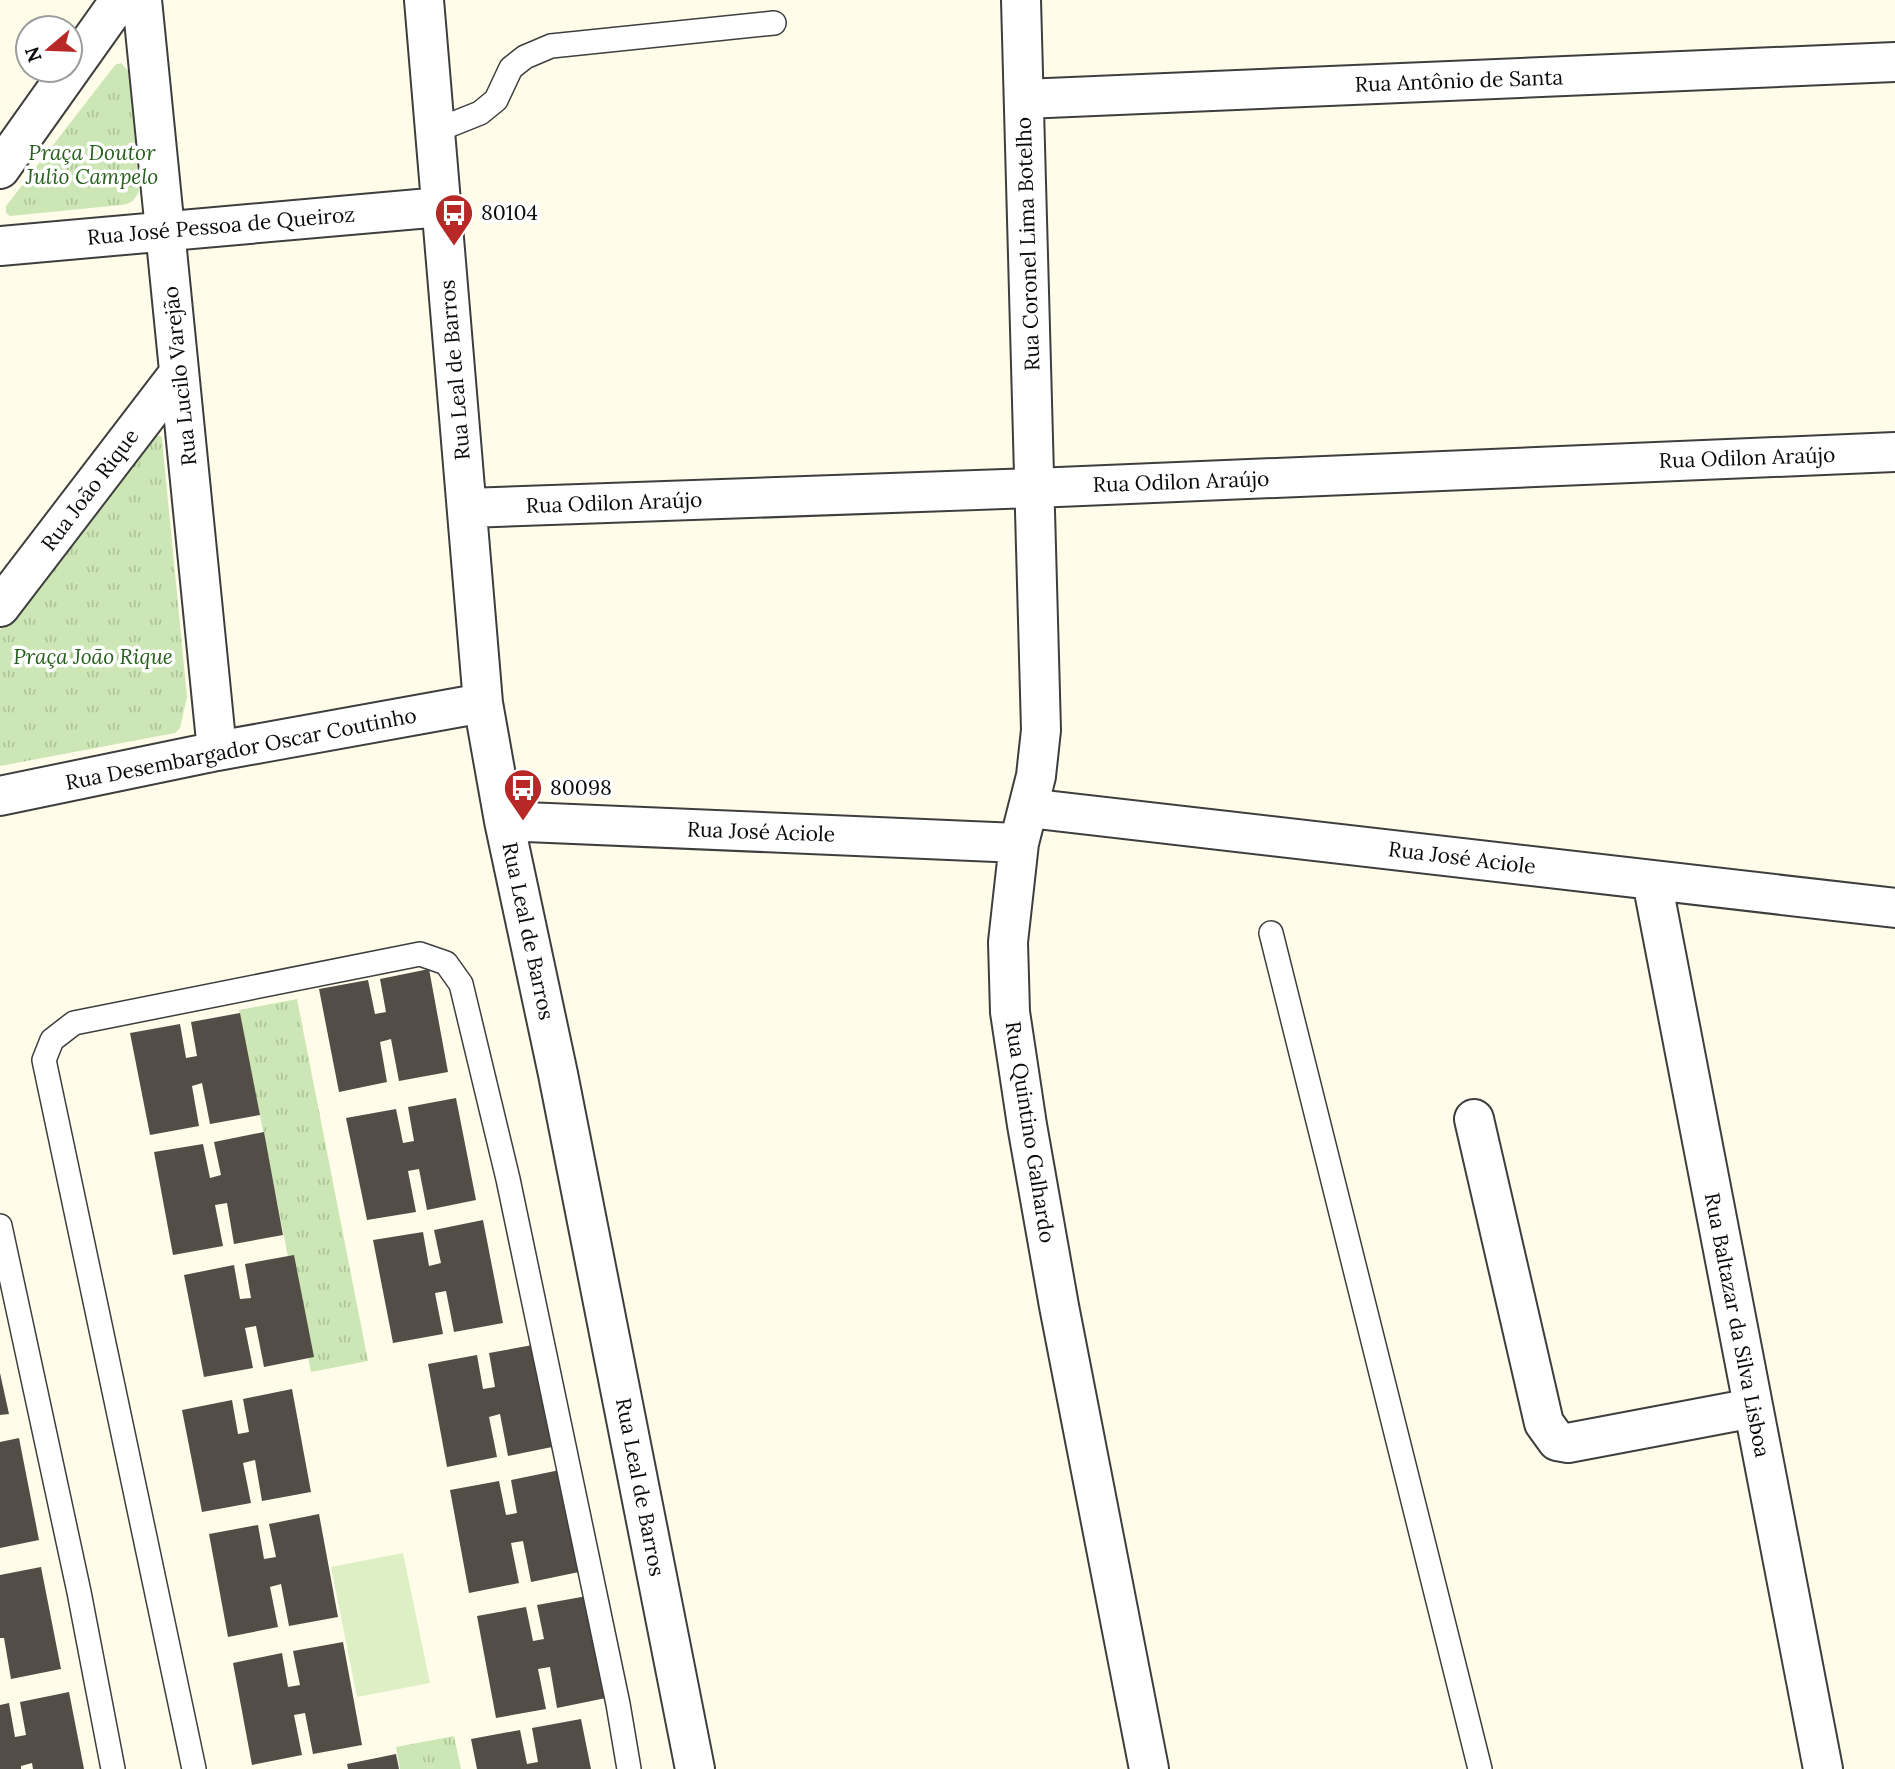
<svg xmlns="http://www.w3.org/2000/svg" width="1895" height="1769" font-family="Lora,serif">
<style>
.grass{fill:url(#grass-tufts)}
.pitch{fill:#deefc6}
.building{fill:#534d48}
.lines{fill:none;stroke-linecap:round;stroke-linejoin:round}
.lane-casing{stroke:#3e3e3e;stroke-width:26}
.street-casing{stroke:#3e3e3e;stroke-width:42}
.lane{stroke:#fff;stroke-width:23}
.street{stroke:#fff;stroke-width:38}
.labels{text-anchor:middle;stroke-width:7;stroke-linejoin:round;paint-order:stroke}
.street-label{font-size:21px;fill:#0b0b0b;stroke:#fff}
.park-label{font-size:21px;font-style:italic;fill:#28601d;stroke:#fff}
.poi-label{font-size:21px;fill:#0b0b0b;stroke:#fff;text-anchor:start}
</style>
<defs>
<pattern id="grass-tufts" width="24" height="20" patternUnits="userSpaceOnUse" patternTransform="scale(1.75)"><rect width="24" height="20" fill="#cce7b5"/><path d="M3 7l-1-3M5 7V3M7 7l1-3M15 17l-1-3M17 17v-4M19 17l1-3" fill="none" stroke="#aec59a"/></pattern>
</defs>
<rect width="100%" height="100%" fill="#fffce9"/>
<!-- grass -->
<path class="grass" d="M121,63L129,72L139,191C135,200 131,204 121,205L10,216L6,213V206L115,65Z
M154,436H161L162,439L187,697L180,728L175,733L0,766V630Z
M297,999L368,1361L311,1372L239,1010Z
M454,1736L461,1769H400L396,1747Z"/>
<!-- pitch -->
<path class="pitch" d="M403,1553L430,1683L357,1697L331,1567Z"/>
<!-- building -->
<path class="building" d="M429,969L448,1072L399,1081L391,1039L380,1042L387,1082L339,1092L319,989L368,980L375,1014L386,1012L380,979Z
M240,1013L260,1115L210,1124L202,1083L192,1086L199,1126L150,1135L130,1033L180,1024L186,1058L197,1056L191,1022Z
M456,1098L476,1200L427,1210L419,1169L408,1171L416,1212L367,1220L346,1118L396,1109L403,1143L414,1141L408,1107Z
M264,1132L283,1235L234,1244L227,1203L215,1205L223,1246L173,1255L154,1152L203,1144L210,1178L221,1175L214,1142Z
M483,1220L503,1323L454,1332L446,1291L435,1293L443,1334L393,1343L373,1240L423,1232L429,1266L441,1263L434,1230Z
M294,1255L314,1357L264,1367L256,1326L245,1328L253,1368L204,1377L184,1275L234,1265L240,1299L251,1298L245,1264Z
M538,1344L557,1446L508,1456L500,1414L489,1417L497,1457L447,1467L428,1364L477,1355L483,1389L495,1387L489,1353Z
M0,1373L9,1414L0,1415Z
M292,1389L311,1492L262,1501L255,1460L243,1463L251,1503L202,1512L182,1410L232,1400L238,1434L249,1432L243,1399Z
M19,1438L39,1540L0,1548V1442Z
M560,1470L579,1572L531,1582L523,1541L511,1543L519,1583L469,1593L450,1490L499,1481L506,1515L517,1513L511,1480Z
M319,1514L338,1617L289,1626L281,1584L270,1587L278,1627L228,1637L209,1534L258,1525L264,1559L276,1557L269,1524Z
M41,1567L61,1669L11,1679L4,1638H0V1575Z
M587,1596L606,1698L557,1708L550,1667L538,1669L546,1709L496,1718L477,1616L526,1607L533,1641L544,1639L537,1605Z
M343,1642L362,1745L313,1754L305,1713L294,1715L302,1755L252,1765L233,1663L282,1653L288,1687L300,1685L293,1651Z
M69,1692L84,1769H33L32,1763L21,1766V1769H0V1705L9,1703L15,1737L26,1735L20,1702Z
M581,1719L591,1769H477L471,1739L520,1730L527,1764L538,1762L532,1728Z
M396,1754L399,1769H348L347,1764Z"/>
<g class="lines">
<!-- lane casing -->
<g class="lane-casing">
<path id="lane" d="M435,131L480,113L496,100L511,68L525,57L551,46L774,23
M1271,933L1480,1769
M0,1226L79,1592L113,1769
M194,1769L44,1060L52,1040L74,1023L420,954L446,963L461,984L508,1179L618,1704L629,1769"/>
</g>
<!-- street casing -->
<g class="street-casing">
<path id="street" d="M142,0L217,751
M424,0L483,703L504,821L558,1074L695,1769
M1021,0L1041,730L1036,776L1019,843L1008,942L1010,1012L1027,1125L1059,1306L1149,1769
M1024,99L1895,62
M0,169L120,0
M0,246L441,207
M467,508L1035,488L1895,452
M0,607L179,373
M0,796L217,751L483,703
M1028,808L1895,908
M504,821L1019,843
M1652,881L1823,1769
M1474,1119L1544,1423L1557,1441L1568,1443L1753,1408"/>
</g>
<!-- lane -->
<use href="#lane" class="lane"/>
<!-- street -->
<use href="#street" class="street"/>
</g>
<!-- icons -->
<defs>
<g id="bus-pin" transform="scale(2.0125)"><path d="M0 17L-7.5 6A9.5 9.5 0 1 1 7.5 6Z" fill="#b72827" stroke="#fff"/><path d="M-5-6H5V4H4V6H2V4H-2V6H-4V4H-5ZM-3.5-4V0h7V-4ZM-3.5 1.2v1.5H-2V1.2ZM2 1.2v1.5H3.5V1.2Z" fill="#fff"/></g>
</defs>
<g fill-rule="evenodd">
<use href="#bus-pin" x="454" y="213"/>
<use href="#bus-pin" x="523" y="788"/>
</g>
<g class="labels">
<!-- street labels -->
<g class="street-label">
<text transform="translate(1459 81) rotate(-2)" y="7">Rua Antônio de Santa</text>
<text transform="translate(221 226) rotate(-5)" y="7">Rua José Pessoa de Queiroz</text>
<text transform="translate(1028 244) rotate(-92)" y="7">Rua Coronel Lima Botelho</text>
<text transform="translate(455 370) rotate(-95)" y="7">Rua Leal de Barros</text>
<text transform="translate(180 376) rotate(-96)" y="7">Rua Lucilo Varejão</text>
<text transform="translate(1747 458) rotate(-2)" y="7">Rua Odilon Araújo</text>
<text transform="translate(1181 482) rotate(-2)" y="7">Rua Odilon Araújo</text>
<text transform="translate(90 490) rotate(-53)" y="7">Rua João Rique</text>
<text transform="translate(614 503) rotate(-2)" y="7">Rua Odilon Araújo</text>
<text transform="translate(241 749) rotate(-11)" y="7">Rua Desembargador Oscar Coutinho</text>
<text transform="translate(761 832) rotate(2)" y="7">Rua José Aciole</text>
<text transform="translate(1462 858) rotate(7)" y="7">Rua José Aciole</text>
<text transform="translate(528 931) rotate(78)" y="7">Rua Leal de Barros</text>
<text transform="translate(1030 1132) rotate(81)" y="7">Rua Quintino Galhardo</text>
<text transform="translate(1737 1325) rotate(79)" y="7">Rua Baltazar da Silva Lisboa</text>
<text transform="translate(640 1487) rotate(79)" y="7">Rua Leal de Barros</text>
</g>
<!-- park labels -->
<g class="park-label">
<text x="92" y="160">Praça Doutor<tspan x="92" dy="24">Julio Campelo</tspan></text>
<text x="93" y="664">Praça João Rique</text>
</g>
<!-- poi labels -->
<g class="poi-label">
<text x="481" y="220">80104</text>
<text x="550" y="795">80098</text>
</g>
</g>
<!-- north arrow -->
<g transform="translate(49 49) rotate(251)"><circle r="33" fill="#ffffff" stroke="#9d9d9d" stroke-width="2"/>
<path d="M0-5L12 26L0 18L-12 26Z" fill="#b72827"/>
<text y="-10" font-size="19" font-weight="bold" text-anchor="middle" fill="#0b0b0b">N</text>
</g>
</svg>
